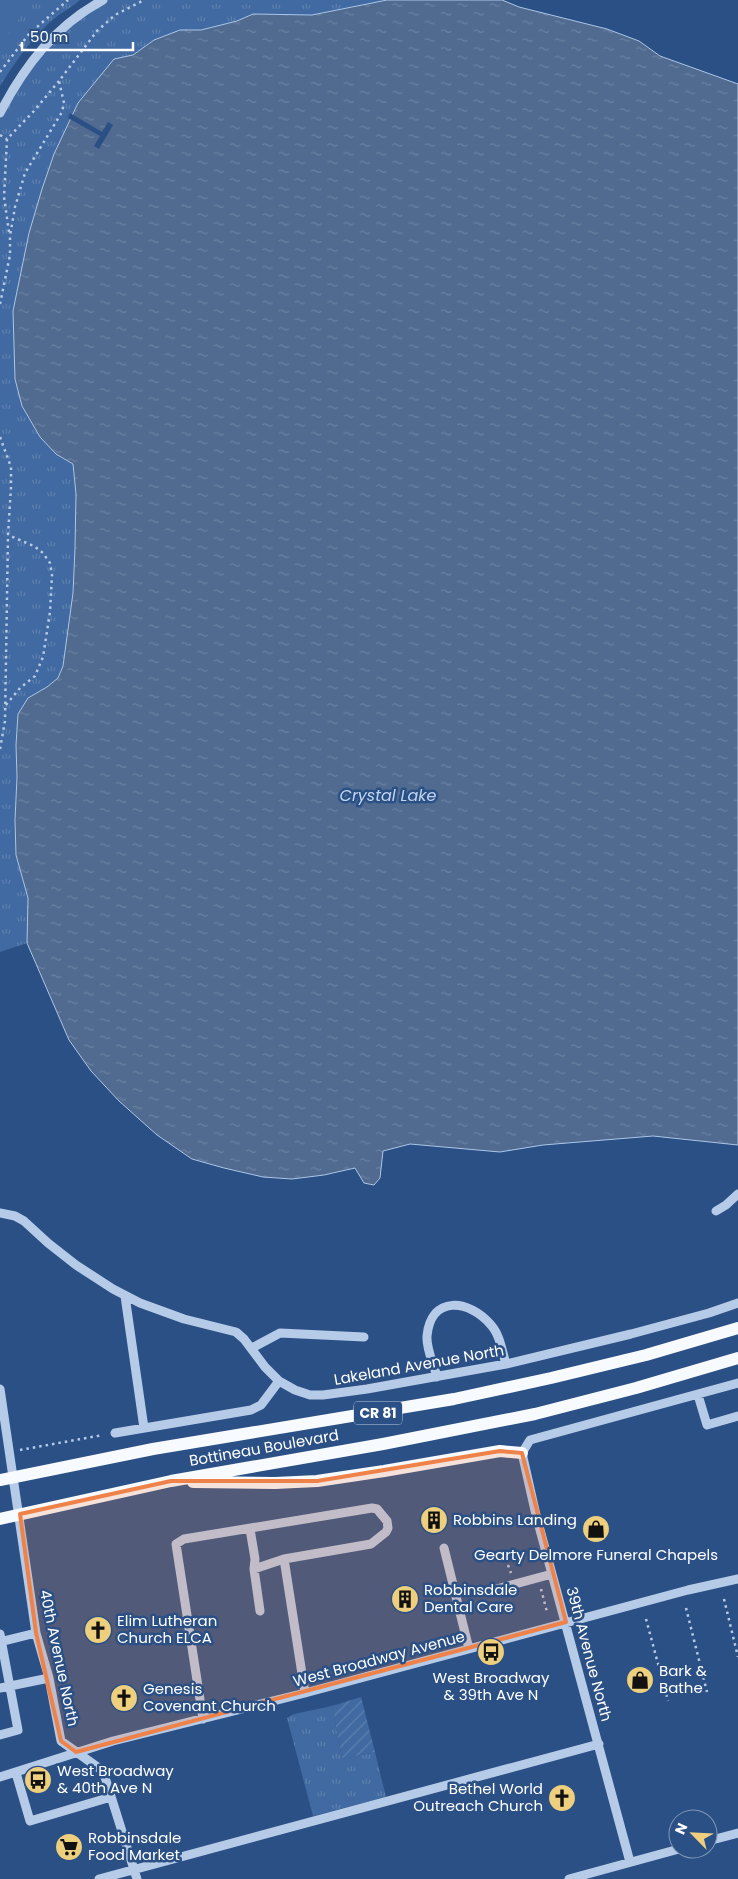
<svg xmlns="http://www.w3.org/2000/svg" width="738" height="1879" font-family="Poppins,sans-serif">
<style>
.grass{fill:url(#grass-tufts)}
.garden{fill:url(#garden-furrows)}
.pitch{fill:#406aa1}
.water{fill:url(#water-ripples);stroke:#abc6e7}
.pier{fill:#2b5085}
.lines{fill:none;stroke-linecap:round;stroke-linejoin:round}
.path{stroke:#b6cbe7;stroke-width:2.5;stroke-dasharray:2.5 4;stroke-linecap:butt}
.minor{stroke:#b6cbe7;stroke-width:9}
.major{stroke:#f7fafe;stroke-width:12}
.marked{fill:#ee8249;fill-opacity:0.2;stroke:#ee8249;stroke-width:4;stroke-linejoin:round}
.labels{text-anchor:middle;stroke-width:5;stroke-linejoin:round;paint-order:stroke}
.shield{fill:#2b5085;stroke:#bfcada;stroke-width:1}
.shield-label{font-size:14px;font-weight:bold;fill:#fff}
.street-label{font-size:15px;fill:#fff;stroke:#2b5085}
.poi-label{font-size:15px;fill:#fff;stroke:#2b5085;text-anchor:start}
.water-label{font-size:16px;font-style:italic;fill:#c1d5ee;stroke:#2b5085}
</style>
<defs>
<pattern id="grass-tufts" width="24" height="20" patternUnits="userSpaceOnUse" patternTransform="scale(1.25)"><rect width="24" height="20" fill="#406aa1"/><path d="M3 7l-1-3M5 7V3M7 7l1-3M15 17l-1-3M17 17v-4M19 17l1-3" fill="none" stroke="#5d80af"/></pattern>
<pattern id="garden-furrows" width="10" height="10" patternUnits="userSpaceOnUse" patternTransform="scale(1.25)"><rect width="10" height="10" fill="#406aa1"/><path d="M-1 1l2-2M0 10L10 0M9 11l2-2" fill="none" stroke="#5d80af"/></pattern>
<pattern id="water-ripples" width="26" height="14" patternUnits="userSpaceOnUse" patternTransform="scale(1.25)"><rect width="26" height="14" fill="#516b90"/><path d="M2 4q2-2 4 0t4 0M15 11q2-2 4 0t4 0" fill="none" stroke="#6b81a1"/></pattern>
</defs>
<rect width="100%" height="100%" fill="#2b5085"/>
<!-- grass -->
<path class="grass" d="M0,0H80C70,9 57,15 48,24C29,42 14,64 0,86Z
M103,0H387L312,15L253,14L237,21L201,30H180L154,40L133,55L114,60L78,103L54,154L29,233L23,268L15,379L22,407L40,437L56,454L73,464L76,494L75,548L73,593L63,666L58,678L47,687L28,698L18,715L16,745L17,777L15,820L16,855L28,898L27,943L0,952V113L56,33Z
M332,1706L342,1759L375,1752L386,1797L313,1816L287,1718L294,1714Z"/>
<!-- garden -->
<path class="garden" d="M361,1697L375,1752L342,1759L332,1706Z"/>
<!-- pitch -->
<path class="pitch" d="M0,0H32L0,46Z"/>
<!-- water -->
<path class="water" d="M387,0H502L519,7L607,29L639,41L660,56L738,84V1145L653,1136L543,1145L500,1152L410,1144L383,1151L380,1178L374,1185L364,1183L355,1168L324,1175L292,1179L263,1177L224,1168L192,1159L157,1135L119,1101L91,1071L69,1040L27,943L28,898L16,855L15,820L17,777L16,745L18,714L28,698L47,687L58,678L63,666L73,593L75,548L76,494L73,464L56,454L40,437L22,406L15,379L13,311L29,233L42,189L54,154L78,103L114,59L133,55L154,40L180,30H201L237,21L253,14L312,15Z"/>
<!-- pier -->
<path class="pier" d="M70,113L102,132L108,122L113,125L99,149L94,146L100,136L68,118Z"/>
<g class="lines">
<!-- path -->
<path class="path" d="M0,72L29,34L68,0
M0,135L7,139
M9,232L4,197L7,139L34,111L59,81
M0,304L10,255V236L15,207L25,173L62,112L64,103L59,81L97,31L115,15L144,0
M0,437L11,467V487L8,535L5,721L0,749
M6,705L20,688L35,676L43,657L50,612L52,575L50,563L43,553L34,546L8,535
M20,1450L103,1435
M508,1565L511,1573
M541,1589L547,1612
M724,1599L738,1657
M686,1608L707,1692
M646,1619L668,1701"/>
<!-- minor -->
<path class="minor" d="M0,113C25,65 55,26 103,0
M716,1211L726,1205L738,1194
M0,1213L15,1216L24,1221L48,1243L76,1265L113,1289L140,1303L184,1319L236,1332L244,1339L265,1367L279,1381
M125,1296L144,1428
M252,1348L280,1333L364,1337
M437,1377C434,1365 426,1349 427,1336C431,1295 469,1299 491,1325C500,1335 502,1351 506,1364
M0,1389L36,1633L49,1678L61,1741L103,1771L137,1879
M698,1395L707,1425L738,1416
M115,1433L251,1410L261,1405L279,1381L295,1390L310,1395H323L367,1389L506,1364L631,1334L709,1313L738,1303
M250,1529L255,1559L254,1569L260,1611
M444,1548L469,1649
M284,1559L305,1693
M493,1590L552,1574
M0,1634L18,1730L0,1735
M0,1642L36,1633
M0,1688L49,1678
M203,1719L176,1544L184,1539L372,1508L377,1509L387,1521L388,1528L386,1532L371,1544L284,1559L254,1569
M16,1773L30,1821L111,1797
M0,1777L113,1741L305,1693L688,1590L738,1579
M708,1841L738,1833
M630,1862L536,1515L522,1453L530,1440L738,1383
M99,1879L599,1744
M569,1879L679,1849"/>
<!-- major -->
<path class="major" d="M0,1480L153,1449L454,1399L551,1378L646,1355L738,1328
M193,1482L275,1483L317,1481L384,1471L500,1451L522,1453
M0,1519L171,1481L383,1444L535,1414L636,1388L738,1358"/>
</g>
<!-- marked area -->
<path class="marked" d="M500,1451L522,1453L566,1622L76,1752L61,1741L36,1633L20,1514L171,1481H317Z"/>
<!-- icons -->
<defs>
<g id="building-disc" transform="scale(1.4375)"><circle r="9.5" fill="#edcf7e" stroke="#2b5085"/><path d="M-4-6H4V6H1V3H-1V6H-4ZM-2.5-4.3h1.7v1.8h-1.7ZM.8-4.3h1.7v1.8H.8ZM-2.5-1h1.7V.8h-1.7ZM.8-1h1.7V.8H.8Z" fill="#111"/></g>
<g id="shop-disc" transform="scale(1.4375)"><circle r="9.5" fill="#edcf7e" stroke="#2b5085"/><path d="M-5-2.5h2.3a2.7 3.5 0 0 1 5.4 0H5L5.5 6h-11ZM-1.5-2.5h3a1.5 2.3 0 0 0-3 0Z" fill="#111"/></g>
<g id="church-disc" transform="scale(1.4375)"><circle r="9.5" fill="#edcf7e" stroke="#2b5085"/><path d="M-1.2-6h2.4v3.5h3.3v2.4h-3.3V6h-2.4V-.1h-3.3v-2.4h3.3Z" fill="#111"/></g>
<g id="bus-disc" transform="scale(1.4375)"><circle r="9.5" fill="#edcf7e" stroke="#2b5085"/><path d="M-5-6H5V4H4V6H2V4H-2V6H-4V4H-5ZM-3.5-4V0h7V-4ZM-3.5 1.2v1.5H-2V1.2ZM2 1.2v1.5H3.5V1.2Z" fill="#111"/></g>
<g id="supermarket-disc" transform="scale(1.4375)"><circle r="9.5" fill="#edcf7e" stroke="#2b5085"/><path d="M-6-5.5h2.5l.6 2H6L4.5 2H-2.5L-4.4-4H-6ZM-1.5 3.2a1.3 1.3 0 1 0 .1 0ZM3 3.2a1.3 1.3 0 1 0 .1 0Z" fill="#111"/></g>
</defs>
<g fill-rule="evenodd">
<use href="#building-disc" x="434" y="1520"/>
<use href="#shop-disc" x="596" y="1529"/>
<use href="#building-disc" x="405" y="1599"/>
<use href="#church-disc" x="98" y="1630"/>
<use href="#bus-disc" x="491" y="1652"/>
<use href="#shop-disc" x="640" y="1680"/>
<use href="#church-disc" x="124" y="1698"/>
<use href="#bus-disc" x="38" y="1780"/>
<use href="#church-disc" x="562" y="1798"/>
<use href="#supermarket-disc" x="69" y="1847"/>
</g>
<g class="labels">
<!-- shield labels -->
<rect class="shield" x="354" y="1401.5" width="48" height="23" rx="4"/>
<g class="shield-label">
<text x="378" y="1418">CR 81</text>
</g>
<!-- street labels -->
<g class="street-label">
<text transform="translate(419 1365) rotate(-10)" y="5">Lakeland Avenue North</text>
<text transform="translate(264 1448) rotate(-10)" y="5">Bottineau Boulevard</text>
<text transform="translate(589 1654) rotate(75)" y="5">39th Avenue North</text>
<text transform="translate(59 1658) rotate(78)" y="5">40th Avenue North</text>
<text transform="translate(379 1659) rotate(-15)" y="5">West Broadway Avenue</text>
</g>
<!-- poi labels -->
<g class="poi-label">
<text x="453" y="1525">Robbins Landing</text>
<text x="596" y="1560" text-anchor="middle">Gearty Delmore Funeral Chapels</text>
<text x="424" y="1595">Robbinsdale<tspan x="424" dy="17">Dental Care</tspan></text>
<text x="117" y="1626">Elim Lutheran<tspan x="117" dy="17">Church ELCA</tspan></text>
<text x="659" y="1676">Bark &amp;<tspan x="659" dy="17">Bathe</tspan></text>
<text x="491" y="1683" text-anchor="middle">West Broadway<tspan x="491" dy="17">&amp; 39th Ave N</tspan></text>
<text x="143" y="1694">Genesis<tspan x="143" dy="17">Covenant Church</tspan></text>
<text x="57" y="1776">West Broadway<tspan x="57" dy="17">&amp; 40th Ave N</tspan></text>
<text x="543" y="1794" text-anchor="end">Bethel World<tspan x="543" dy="17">Outreach Church</tspan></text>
<text x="88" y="1843">Robbinsdale<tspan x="88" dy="17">Food Market</tspan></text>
</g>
<!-- water labels -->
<g class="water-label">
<text x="388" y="801">Crystal Lake</text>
</g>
</g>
<!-- north arrow -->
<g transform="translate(693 1834) rotate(294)"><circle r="24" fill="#2b5085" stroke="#8096b6"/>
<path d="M0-4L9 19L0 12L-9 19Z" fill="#edcf7e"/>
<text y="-8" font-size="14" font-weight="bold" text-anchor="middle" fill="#ffffff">N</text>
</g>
<!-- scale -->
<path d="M22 42v8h111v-8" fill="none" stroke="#ffffff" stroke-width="2.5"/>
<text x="30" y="42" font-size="15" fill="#ffffff" stroke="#2b5085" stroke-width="4" paint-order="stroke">50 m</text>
</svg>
